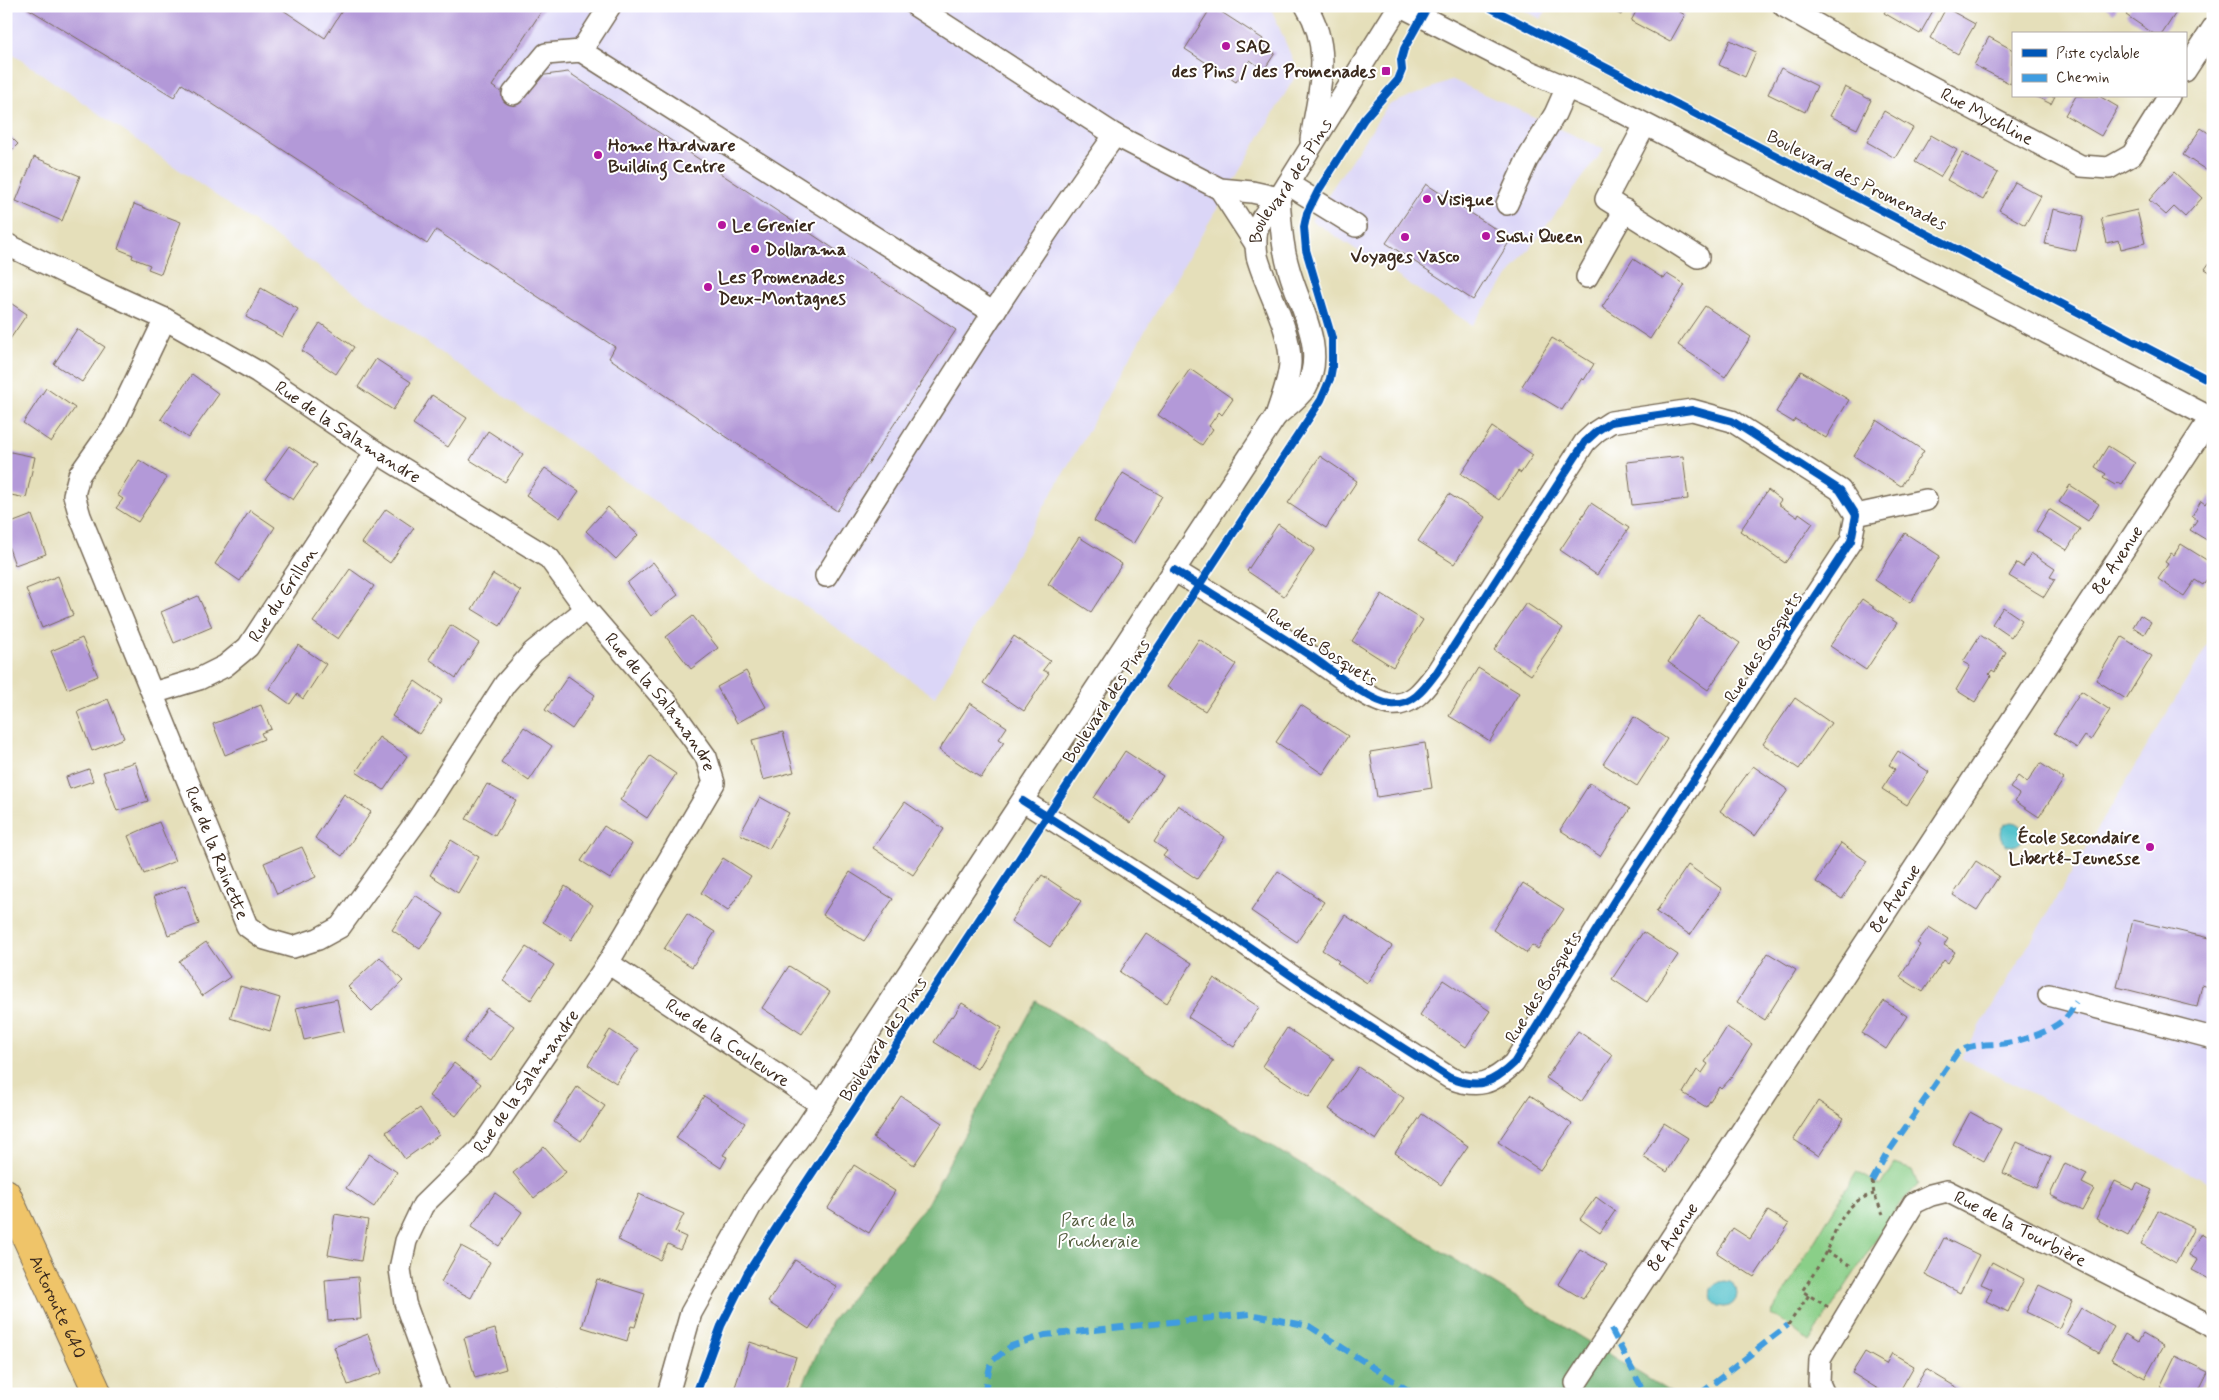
<svg xmlns="http://www.w3.org/2000/svg" width="2219" height="1400" font-family="Mynerve,sans-serif">
<style>
.built{fill:#dbd6f7}
.green{fill:#8acf88;stroke:#627c53}
.forest{fill:#6fb274;stroke:#556e49}
.water{fill:#56c3cd;stroke:#487676}
.building{fill:#b399d8}
.lines{fill:none;stroke-linecap:round;stroke-linejoin:round}
.minor-casing{stroke:#766955;stroke-width:24}
.highway-casing{stroke:#766955;stroke-width:30}
.path{stroke:#766955;stroke-width:3;stroke-dasharray:4 4;stroke-linecap:butt}
.minor{stroke:#fff;stroke-width:21}
.highway{stroke:#efc469;stroke-width:28}
.quiet{stroke:#3f9ce0;stroke-width:6;stroke-dasharray:12 6;stroke-linecap:butt}
.cycleway-casing{stroke:#fff;stroke-width:11}
.cycleway{stroke:#0057b8;stroke-width:8}
.poi-dot{fill:#b5179e;stroke:#fff;stroke-width:2}
.labels{text-anchor:middle;stroke-width:4;stroke-linejoin:round;paint-order:stroke}
.poi-label{font-size:18px;font-weight:bold;fill:#3b2a1e;stroke:#fff;text-anchor:start}
.street-label{font-size:18px;fill:#3b2a1e;stroke:#fff}
.park-label{font-size:18px;fill:#535c3e;stroke:#fff}
</style>
<rect width="100%" height="100%" fill="#fff"/>
<filter id="ink" filterUnits="userSpaceOnUse"><feTurbulence type="fractalNoise" baseFrequency=".02" numOctaves="2"/><feDisplacementMap in="SourceGraphic" scale="10" xChannelSelector="R" yChannelSelector="G"/><feConvolveMatrix kernelMatrix="1 2 1 2 8 2 1 2 1" color-interpolation-filters="sRGB"/></filter>
<filter id="wash" filterUnits="userSpaceOnUse"><feTurbulence type="fractalNoise" baseFrequency=".0096" numOctaves="4" result="noise"/><feDisplacementMap in="SourceGraphic" scale="20" xChannelSelector="R" yChannelSelector="G"/><feGaussianBlur stdDeviation="1.12" result="paint"/><feColorMatrix in="noise" values="0 0 0 0 0 0 0 0 0 0 0 0 0 0 0 0 0 1.4 0 .05"/><feComposite in="paint" operator="in"/></filter>
<g filter="url(#wash)">
<rect width="100%" height="100%" fill="#e5dfba"/>
<!-- built -->
<path class="built" d="M6,6H1270L1298,72L1160,305L935,697L6,49Z
M1516,6H1549L1541,19Z
M1453,80L1604,149L1472,325L1311,220L1388,105Z
M2213,636V1184L1961,1058Z"/>
<!-- green -->
<path class="green" d="M1895,1164L1912,1170L1918,1185L1899,1205L1809,1342L1788,1325L1771,1314L1856,1172L1881,1186Z"/>
<!-- forest -->
<path class="forest" d="M1036,1001L1673,1394H799L831,1322L927,1204Z"/>
<!-- water -->
<path class="water" d="M2000 834a12 12 0 1 1 24 0a12 12 0 1 1-24 0Z
M1711 1294a13 13 0 1 1 26 0a13 13 0 1 1-26 0Z"/>
<g id="blocks">
<!-- building -->
<path class="building" d="M24,6H277L325,38L345,6H545L492,86L518,104L538,76L568,72L956,330L837,511L609,358L615,347L436,230L427,244L182,84L174,97Z
M1212,6L1263,39L1260,43L1275,53L1264,70L1250,60L1236,82L1185,49Z
M1603,6H1625L1621,15Z
M1639,6H1670L1685,15L1670,42L1631,21Z
M1888,6H1933L1935,7L1920,34L1884,13Z
M2103,6H2118L2114,13Z
M2132,6H2169L2177,11L2162,34H2154L2126,15Z
M1946,8L1975,24L1958,54L1930,38Z
M1989,37L2013,50L2011,84L1974,65Z
M1730,40L1756,52L1745,77L1719,65Z
M1781,68L1817,86L1805,112L1768,94Z
M1845,87L1871,100L1857,129L1830,116Z
M2035,96H2055L2051,104Z
M2076,96H2099L2118,107L2101,136L2065,115Z
M1884,111L1913,128L1895,158L1867,142Z
M2201,128L2213,136L2212,174L2183,155Z
M6,132L18,144L6,156Z
M1931,135L1957,150L1940,177L1915,162Z
M1962,153L1998,173L1983,200L1947,180Z
M34,157L80,176L62,221L16,201Z
M2174,172L2202,198L2185,217L2174,207L2166,215L2149,200Z
M2015,182L2041,196L2025,225L1999,210Z
M1426,184L1511,239L1473,300L1386,243Z
M134,204L181,222L161,274L148,269L150,265L132,258L133,255L118,249Z
M2053,209L2084,216L2076,251L2045,244Z
M2137,210L2145,243L2121,249L2119,240L2107,243L2101,218Z
M2213,258V274L2205,269Z
M1633,259L1664,279L1667,274L1685,285L1650,339L1602,307Z
M261,288L298,309L282,337L246,317Z
M6,300L27,314L6,345Z
M1705,306L1751,337L1725,377L1678,345Z
M320,323L354,347L336,374L302,351Z
M77,329L105,347L82,382L54,364Z
M1552,338L1594,364L1584,380L1582,378L1562,410L1522,386Z
M376,359L411,382L393,410L358,387Z
M1190,369L1233,399L1222,415L1219,412L1209,426L1213,429L1202,445L1158,415Z
M1801,371L1849,400L1826,438L1795,419L1793,422L1776,412Z
M192,374L219,394L188,438L161,419Z
M46,388L75,408L51,442L23,423Z
M432,395L467,418L448,447L413,424Z
M1877,420L1924,451L1901,486L1854,456Z
M1492,427L1533,455L1521,473L1518,471L1499,500L1461,474Z
M488,431L523,454L505,482L470,460Z
M289,446L317,465L293,500L265,480Z
M2108,446L2135,463L2122,484L2118,482L2115,485L2103,478L2106,474L2095,467Z
M6,451L35,457L26,498L6,494Z
M1320,456L1357,481L1326,528L1288,503Z
M1683,456L1688,499L1632,505L1627,462Z
M139,460L167,478L138,522L116,508L123,499L117,495Z
M545,468L579,491L560,518L526,495Z
M1123,473L1162,496L1133,544L1094,521Z
M2070,485L2099,504L2088,521L2059,502Z
M1768,490L1781,500L1778,504L1797,517L1799,513L1813,523L1785,563L1740,531Z
M1449,494L1485,517L1454,564L1418,541Z
M2211,495L2213,538L2210,542L2190,530L2197,520L2192,516L2201,501L2205,504Z
M1591,503L1629,528L1597,575L1560,550Z
M608,507L638,535L616,559L586,531Z
M386,509L414,528L390,563L362,543Z
M2049,509L2080,529L2067,550L2036,531Z
M250,510L275,527L240,581L215,564Z
M32,515L46,554L15,565L6,540V525Z
M1278,524L1315,549L1284,596L1247,571Z
M1905,533L1940,556L1910,603L1875,580Z
M1079,537L1122,564L1091,612L1048,584Z
M2181,544L2213,564V569L2203,585L2195,580L2184,596L2158,579L2168,564L2165,562L2171,553L2174,555Z
M2031,553L2055,569L2050,577L2055,579L2044,597L2009,576L2017,563L2023,567Z
M653,562L678,595L651,616L627,583Z
M350,569L374,586L338,639L313,622Z
M493,574L521,591L500,626L472,609Z
M58,576L73,615L42,628L26,589Z
M1382,594L1423,620L1393,667L1352,641Z
M198,596L212,627L174,643L161,612Z
M1862,599L1897,623L1866,670L1830,646Z
M1526,603L1563,628L1531,675L1494,650Z
M2003,607L2022,620L2011,637L1992,624Z
M2140,615L2151,622L2144,634L2133,627Z
M693,616L718,648L691,669L666,637Z
M1699,616L1740,643L1708,690L1668,662Z
M451,625L479,643L456,678L429,659Z
M1980,635L2006,652L1995,672L1992,670L1989,674L1991,676L1975,702L1956,690L1970,666L1963,662Z
M1014,636L1050,661L1043,670L1049,673L1024,711L983,683Z
M2122,637L2152,656L2126,699L2096,680Z
M82,638L98,676L67,689L51,651Z
M1199,639L1236,664L1205,711L1167,687Z
M298,645L326,664L303,699L297,694L290,704L269,689Z
M1478,668L1519,693L1490,741L1449,716Z
M746,671L766,707L737,723L717,687Z
M568,676L595,695L572,729L545,710Z
M415,681L442,700L419,734L392,716Z
M2081,691L2110,710L2091,740L2085,736L2077,748L2054,733Z
M1795,698L1831,723L1799,769L1763,744Z
M108,699L124,738L92,751L77,712Z
M970,703L1007,727L999,739L1004,742L981,778L939,750Z
M261,705L271,729L261,733L264,739L225,755L213,724Z
M1301,705L1348,736L1323,774L1276,742Z
M1634,717L1667,739L1637,786L1603,764Z
M524,727L552,746L529,781L501,762Z
M783,732L794,772L763,780L752,740Z
M379,737L407,756L384,790L356,772Z
M1425,743L1432,788L1377,797L1370,752Z
M1125,751L1163,776L1131,823L1094,798Z
M1898,751L1929,772L1907,805L1882,789L1895,769L1889,765Z
M650,756L676,774L647,818L620,800Z
M135,762L148,801L117,811L103,772Z
M2040,763L2064,779L2039,817L2015,801L2019,794L2010,788L2018,776L2027,783Z
M1753,766L1788,790L1755,836L1720,811Z
M89,769L93,781L70,789L66,777Z
M1590,783L1630,809L1600,856L1560,830Z
M487,784L516,800L495,836L466,819Z
M344,794L371,812L342,856L315,838Z
M760,797L789,813L769,849L740,834Z
M905,802L944,829L913,875L873,848Z
M1178,805L1225,837L1197,879L1163,856L1167,851L1154,842Z
M159,822L175,861L144,874L128,836Z
M604,826L632,844L610,879L581,861Z
M451,840L479,857L458,893L430,875Z
M1841,843L1867,861L1842,899L1816,882Z
M302,847L316,877L277,894L264,863Z
M723,858L751,876L728,911L701,893Z
M1976,861L1999,876L1977,910L1953,895Z
M1688,865L1722,889L1690,935L1656,912Z
M1278,871L1324,902L1297,942L1251,911Z
M850,872L893,899L864,941L823,915Z
M1042,875L1081,901L1050,947L1011,921Z
M1523,883L1564,909L1538,949L1532,945L1527,953L1493,930Z
M186,885L199,924L168,935L154,896Z
M565,886L593,905L571,940L543,922Z
M415,895L444,914L420,949L392,930Z
M687,914L715,932L692,967L664,949Z
M1345,915L1392,946L1367,983L1337,963L1339,961L1322,950Z
M2133,920L2213,939L2209,966L2213,967V980L2211,979L2209,987L2202,985L2197,1007L2117,987Z
M1929,927L1948,939L1944,945L1955,952L1948,963L1944,960L1923,992L1900,977L1920,945L1917,943Z
M1643,932L1678,955L1647,1002L1612,979Z
M1146,933L1192,963L1167,1003L1120,972Z
M206,942L230,977L202,996L179,961Z
M526,947L554,965L531,1000L503,981Z
M1768,953L1796,970L1765,1020L1737,1002Z
M380,957L403,981L372,1011L348,987Z
M789,966L830,992L802,1034L762,1008Z
M1214,978L1259,1007L1234,1047L1188,1017Z
M1443,980L1490,1011L1466,1047L1420,1015Z
M240,986L280,998L270,1031L230,1018Z
M337,999L344,1031L304,1040L296,1008Z
M1884,1001L1907,1016L1886,1049L1862,1033Z
M962,1003L1002,1028L977,1069L934,1042L951,1016L953,1017Z
M487,1008L514,1026L491,1061L464,1042Z
M1727,1027L1752,1044L1730,1079L1721,1089L1719,1087L1706,1107L1683,1093L1697,1070L1702,1073L1708,1064L1705,1062Z
M1287,1028L1334,1059L1309,1097L1262,1066Z
M610,1030L639,1049L616,1083L588,1065Z
M1578,1031L1613,1055L1581,1102L1546,1078Z
M454,1063L481,1084L456,1116L429,1096Z
M1358,1067L1404,1098L1376,1140L1329,1109Z
M577,1087L605,1106L581,1141L554,1122Z
M1530,1095L1572,1124L1540,1170L1498,1142Z
M704,1096L745,1123L723,1155L727,1157L721,1168L676,1138Z
M901,1096L942,1123L914,1165L873,1138Z
M1818,1101L1844,1118L1819,1156L1793,1139Z
M420,1108L439,1135L405,1159L386,1132Z
M1970,1112L2001,1129L1984,1161L1953,1144Z
M1422,1114L1468,1146L1441,1185L1395,1153Z
M1664,1123L1688,1138L1667,1172L1643,1157Z
M2017,1142L2051,1157L2037,1188L2003,1173Z
M544,1147L566,1172L534,1198L513,1173Z
M369,1154L397,1172L374,1207L346,1188Z
M2065,1163L2087,1174L2082,1183L2094,1189L2082,1211L2050,1195Z
M854,1165L895,1191L869,1233L828,1208Z
M2115,1181L2134,1190L2137,1183L2152,1190L2128,1236L2096,1219Z
M495,1193L522,1212L499,1246L471,1227Z
M639,1194L684,1214L675,1232L686,1237L680,1250L668,1244L660,1260L618,1240Z
M1596,1197L1615,1211L1600,1233L1580,1219Z
M2158,1210L2194,1228L2176,1263L2141,1244Z
M1768,1211L1789,1224L1754,1277L1717,1253L1733,1228L1750,1239Z
M335,1214L368,1220L361,1261L328,1255Z
M2201,1233L2213,1240V1281L2192,1270L2198,1260L2189,1255Z
M1944,1238L1979,1255L1960,1293L1925,1275Z
M461,1246L490,1262L471,1298L441,1282Z
M1580,1249L1607,1265L1583,1299L1558,1284Z
M795,1260L837,1287L809,1329L768,1302Z
M1992,1262L2024,1279L2008,1312L1986,1301L1992,1289L1981,1284Z
M358,1277L361,1319L328,1321L325,1280Z
M597,1279L645,1294L635,1327L631,1326L627,1341L582,1327Z
M2039,1285L2072,1301L2059,1328L2026,1312Z
M2081,1308L2114,1327L2099,1353L2066,1334Z
M495,1329L506,1369L475,1378L464,1338Z
M368,1334L382,1373L348,1385L334,1347Z
M2125,1334L2138,1342L2143,1334L2163,1346L2145,1378L2111,1359Z
M750,1342L796,1357L784,1394H746L734,1390Z
M1865,1352L1886,1364L1892,1353L1914,1366L1898,1394H1886L1852,1373Z
M2175,1356L2208,1372L2197,1394H2174L2160,1387Z
M1926,1369L1961,1390L1959,1394H1911Z
M2213,1384V1394H2207Z
M557,1390L572,1393V1394H556Z"/>
</g>
</g>
<g filter="url(#ink)">
<use href="#blocks" fill-opacity="0" stroke="#766955" stroke-width="1"/>
<g class="lines">
<!-- minor casing -->
<g class="minor-casing">
<g id="minor">
<path d="M916,6L1115,135L1220,189L1252,192L1279,198"/>
<path d="M1306,6C1334,51 1318,92 1311,140"/>
<path d="M1401,6L1526,70L1612,107L2213,419"/>
<path id="s1" d="M1784,6L1849,43L2081,166L2109,168L2132,155L2169,96"/>
<path d="M581,51L610,6"/>
<path d="M2185,71L2213,28"/>
<path d="M513,94L546,54L581,51L994,313"/>
<path d="M1645,125L1606,199L1698,257"/>
<path d="M1288,184L1356,226"/>
<path d="M1220,189L1255,243"/>
<path d="M1507,204L1527,160L1555,114L1567,87"/>
<path id="s2" d="M6,244L71,276L165,319L258,372L376,452L549,558L586,609L668,704L706,757L714,783L608,963L480,1149L423,1205L406,1241L400,1269L405,1303L438,1394"/>
<path d="M1587,277L1625,210"/>
<path id="s3" d="M165,319L115,424L79,475L74,495L80,516L247,926L265,939L293,947L318,939L340,927L418,819L505,684L533,652L586,609"/>
<path d="M1276,416C1286,407 1299,398 1306,387C1327,352 1300,307 1290,273C1282,248 1281,224 1279,198"/>
<path d="M1856,515L1926,500"/>
<path d="M826,576C920,428 1012,277 1115,135"/>
<path id="s4" d="M153,693L199,679L225,666L248,647L376,452"/>
<path d="M1023,801L1210,920L1299,981L1450,1078C1478,1089 1492,1084 1514,1063L1616,898L1851,541L1856,515L1840,490L1732,421L1692,410L1611,422L1597,431L1585,442L1437,672C1425,688 1412,707 1390,704C1369,702 1328,667 1309,655C1265,625 1219,598 1174,570"/>
<path id="s5" d="M608,963L822,1105"/>
<path d="M2049,995L2213,1038"/>
<path id="s6" d="M1576,1383L2213,414"/>
<path id="s7" d="M668,1394L691,1313L756,1197L804,1131L1276,416C1281,400 1289,381 1290,363C1291,328 1266,290 1257,256C1253,226 1259,219 1279,198L1399,6"/>
<path id="s8" d="M1824,1394L1819,1383L1820,1359L1914,1203L1931,1195L1947,1191L2213,1327"/>
</g>
</g>
<!-- highway casing -->
<g class="highway-casing">
<g id="highway">
<path id="s9" d="M6,1193L98,1394"/>
</g>
</g>
<!-- path -->
<path class="path" d="M1872,1181L1874,1194L1883,1214
M1826,1251L1853,1267
M1828,1307L1802,1291C1809,1281 1815,1272 1821,1261C1836,1235 1840,1202 1874,1194
M1788,1325L1809,1295"/>
<!-- minor -->
<use href="#minor" class="minor"/>
<!-- highway -->
<use href="#highway" class="highway"/>
<!-- quiet -->
<path class="quiet" d="M1872,1181L1885,1157L1957,1053C1971,1044 1982,1045 1998,1044C2017,1043 2056,1031 2068,1015C2071,1012 2073,1006 2076,1002
M1611,1329L1645,1394
M984,1394L991,1362L1011,1346L1045,1335L1250,1314L1309,1326L1414,1394
M1700,1394L1788,1325"/>
<!-- cycleway casing -->
<g class="cycleway-casing">
<path id="cycleway" d="M1487,6L2213,382
M1023,801L1210,920L1299,981L1450,1078C1478,1089 1492,1084 1514,1063L1616,898L1851,541L1856,515L1840,490L1732,421L1692,410L1611,422L1597,431L1585,442L1437,672C1425,688 1412,707 1390,704C1369,702 1328,667 1309,655C1265,625 1219,598 1174,570
M696,1394L721,1326L747,1274L778,1225L1321,400L1330,379L1332,368V338L1306,250L1304,227L1307,213L1318,191L1364,119L1398,80L1402,70L1401,60L1404,49L1428,6"/>
</g>
<!-- cycleway -->
<use href="#cycleway" class="cycleway"/>
</g>
</g>
<!-- markers -->
<g class="poi-dot">
<circle cx="1226" cy="46" r="5"/>
<rect x="1381" y="66" width="10" height="10" rx="2.5"/>
<circle cx="598" cy="155" r="5"/>
<circle cx="1427" cy="199" r="5"/>
<circle cx="722" cy="225" r="5"/>
<circle cx="1486" cy="236" r="5"/>
<circle cx="1405" cy="237" r="5"/>
<circle cx="755" cy="249" r="5"/>
<circle cx="708" cy="287" r="5"/>
<circle cx="2150" cy="847" r="5"/>
</g>
<g class="labels">
<!-- poi labels -->
<g class="poi-label">
<text x="1236" y="52">SAQ</text>
<text x="1376" y="77" text-anchor="end">des Pins / des Promenades</text>
<text x="608" y="151">Home Hardware<tspan x="608" dy="21">Building Centre</tspan></text>
<text x="1437" y="205">Visique</text>
<text x="732" y="231">Le Grenier</text>
<text x="1496" y="242">Sushi Queen</text>
<text x="765" y="255">Dollarama</text>
<text x="1405" y="262" text-anchor="middle">Voyages Vasco</text>
<text x="718" y="283">Les Promenades<tspan x="718" dy="21">Deux-Montagnes</tspan></text>
<text x="2140" y="843" text-anchor="end">École secondaire<tspan x="2140" dy="21">Liberté-Jeunesse</tspan></text>
</g>
<!-- street labels -->
<g class="street-label">
<text dy="6" stroke="none"><textPath href="#s1" startOffset="231">Rue Mychline</textPath></text>
<text transform="translate(1857 180) rotate(27)" y="6">Boulevard des Promenades</text>
<text dy="6" stroke="none"><textPath href="#s7" startOffset="1408">Boulevard des Pins</textPath></text>
<text dy="6" stroke="none"><textPath href="#s2" startOffset="391">Rue de la Salamandre</textPath></text>
<text dy="6" stroke="none"><textPath href="#s6" startOffset="985">8e Avenue</textPath></text>
<text dy="6" stroke="none"><textPath href="#s4" startOffset="170">Rue du Grillon</textPath></text>
<text transform="translate(1322 647) rotate(33)" y="6">Rue des Bosquets</text>
<text transform="translate(1763 647) rotate(-57)" y="6">Rue des Bosquets</text>
<text transform="translate(1106 701) rotate(-57)" y="6">Boulevard des Pins</text>
<text dy="6" stroke="none"><textPath href="#s2" startOffset="811">Rue de la Salamandre</textPath></text>
<text dy="6" stroke="none"><textPath href="#s3" startOffset="585">Rue de la Rainette</textPath></text>
<text dy="6" stroke="none"><textPath href="#s6" startOffset="580">8e Avenue</textPath></text>
<text transform="translate(1543 987) rotate(-58)" y="6">Rue des Bosquets</text>
<text transform="translate(883 1039) rotate(-57)" y="6">Boulevard des Pins</text>
<text dy="6" stroke="none"><textPath href="#s5" startOffset="144">Rue de la Couleuvre</textPath></text>
<text transform="translate(526 1081) rotate(-55)" y="6">Rue de la Salamandre</text>
<text dy="6" stroke="none"><textPath href="#s8" startOffset="336">Rue de la Tourbière</textPath></text>
<text dy="6" stroke="none"><textPath href="#s6" startOffset="175">8e Avenue</textPath></text>
<text dy="6" stroke="none"><textPath href="#s9" startOffset="125">Autoroute 640</textPath></text>
</g>
<!-- park labels -->
<g class="park-label">
<text x="1098" y="1226">Parc de la<tspan x="1098" dy="21">Prucheraie</tspan></text>
</g>
</g>
<!-- margin -->
<rect width="2219" height="1400" fill="none" stroke="#fff" stroke-width="25"/>
<!-- legend -->
<rect x="2012" y="32" width="175" height="65" fill="#ffffff" stroke="#b1aaa5"/>
<rect x="2022" y="49" width="25" height="8" fill="#0057b8" stroke="#b1aaa5"/>
<text x="2056" y="58" font-size="15" fill="#3b2a1e">Piste cyclable</text>
<rect x="2022" y="74" width="25" height="8" fill="#3f9ce0" stroke="#b1aaa5"/>
<text x="2056" y="82" font-size="15" fill="#3b2a1e">Chemin</text>
</svg>
